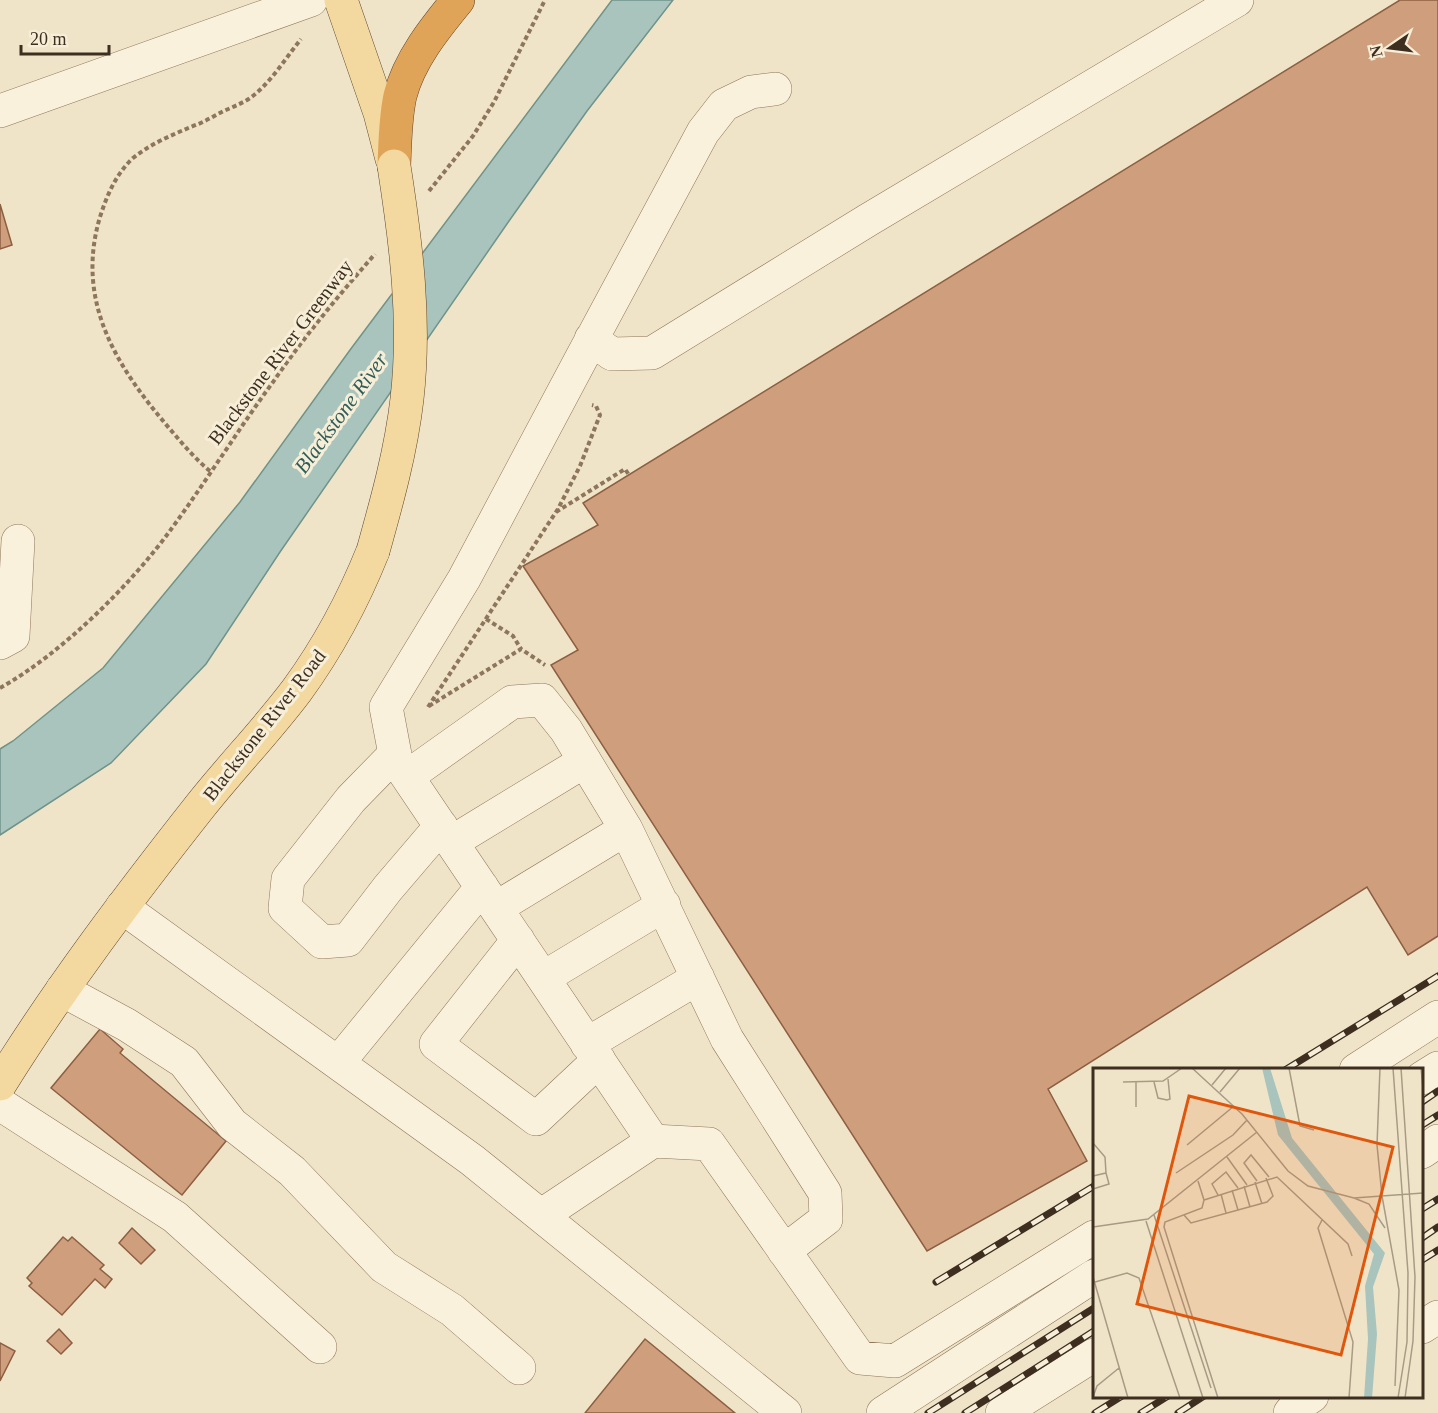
<svg xmlns="http://www.w3.org/2000/svg" width="1438" height="1413" font-family="'Times New Roman',serif">
<style>
.water{fill:#a9c4bc;stroke:#6f938a;stroke-width:1.5}
.building{fill:#cf9f7d;stroke:#8d5f41;stroke-width:1.5}
.lines{fill:none;stroke-linecap:round;stroke-linejoin:round}
.minor-casing{stroke:#8d765c;stroke-width:34}
.major-casing{stroke:#5b4430;stroke-width:34}
.highway-casing{stroke:#5b4430;stroke-width:34}
.path{stroke:#8d765c;stroke-width:4;stroke-dasharray:4.5 3;stroke-linecap:butt}
.minor{stroke:#faf1dc;stroke-width:33}
.major{stroke:#f3d9a0;stroke-width:33}
.highway{stroke:#e0a458;stroke-width:33}
.rail-casing{stroke:#3d2e20;stroke-width:7}
.rail{stroke:#f7eed8;stroke-width:4.5;stroke-dasharray:14;stroke-linecap:butt}
.major-bridge-casing{stroke:#5b4430;stroke-width:34;stroke-linecap:butt}
.major-bridge{stroke:#f3d9a0;stroke-width:33}
.labels{text-anchor:middle;stroke-width:6;stroke-linejoin:round;paint-order:stroke}
.street-label{font-size:20px;fill:#3d2e20;stroke:#f7eed8}
.water-label{font-size:21px;font-style:italic;fill:#2f5d5a;stroke:#f7eed8}
.inset-road{fill:none;stroke:#a89b85;stroke-width:1.5}
.view{fill:#df570d;fill-opacity:0.15;stroke:#df570d;stroke-width:3}
.inset-edge{fill:none;stroke:#3d2e20;stroke-width:3}
</style>
<rect width="100%" height="100%" fill="#f0e4c8"/>
<!-- water -->
<path class="water" d="M612,0H673L587,111L509,221L280,552L206,664L111,763L0,835V749L13,741L103,668L240,502L350,350Z"/>
<!-- building -->
<path class="building" d="M1400,0H1438V936L1408,955L1367,887L1048,1089L1087,1161L927,1251L551,665L578,650L523,566L598,525L583,503Z
M0,204L12,245L0,249Z
M100,1029L123,1049L120,1053L226,1141L182,1195L51,1088Z
M132,1228L155,1250L141,1264L119,1243Z
M63,1237L68,1241L72,1237L104,1265L100,1269L112,1279L105,1288L95,1279L62,1315L29,1286L32,1283L27,1278Z
M59,1329L72,1343L61,1354L47,1341Z
M645,1339L735,1413H585Z
M0,1343L15,1351L0,1381Z"/>
<g class="lines">
<!-- minor casing -->
<g class="minor-casing">
<path id="minor" d="M0,111L311,0
M591,339L612,354L652,353L868,220L1237,0
M0,643L13,636L18,541
M395,754L351,799L288,879L285,908L322,942L348,940L388,888L441,826
M408,776L512,702L542,700L566,730L626,829L727,1039L825,1193L826,1219L784,1251
M452,842L585,761
M122,907L472,1160L785,1413
M496,908L626,829
M518,940L436,1044L536,1119L599,1060
M543,978L664,905
M62,990L127,1025L184,1062L232,1124L292,1171L384,1267L452,1310L519,1368
M587,1044L698,978
M338,1063L482,887
M1356,1070L1438,1017
M1422,1078L1438,1068
M0,1104L175,1217L320,1347
M653,1141L709,1144L860,1358L895,1361L1094,1237
M1422,1152L1438,1141
M542,1215L653,1141L396,760L386,707L464,579L581,359L703,132L724,105L751,92L775,89
M1422,1327L1438,1317
M883,1413L1094,1276
M1002,1413L1094,1355
M1290,1413L1295,1407L1312,1396"/>
</g>
<!-- major casing -->
<g class="major-casing">
<path id="major" d="M341,0L380,113L392,159
M0,1084C61,986 130,895 201,805C232,766 267,730 297,690C329,646 353,601 373,551"/>
</g>
<!-- highway casing -->
<g class="highway-casing">
<path id="highway" d="M394,166C395,143 395,119 400,96C409,60 435,28 458,0"/>
</g>
<!-- path -->
<path class="path" d="M429,191L473,136L494,102L545,0
M210,471C195,459 182,443 169,428C116,366 75,301 100,217C107,195 116,174 133,158C152,143 172,135 193,126C205,122 215,115 226,110C233,107 240,104 247,100C269,86 284,60 301,39
M556,512L625,469L629,475
M486,619L513,636L521,649
M0,688C61,654 131,585 172,528C207,480 238,430 273,382C304,337 339,295 375,254
M429,706L521,649L545,665
M428,707L558,509L580,466L600,415L596,406L592,405"/>
<!-- minor -->
<use href="#minor" class="minor"/>
<!-- major -->
<use href="#major" class="major"/>
<!-- highway -->
<use href="#highway" class="highway"/>
<!-- rail casing -->
<g class="rail-casing">
<path id="rail" d="M1285,1070L1438,976
M1422,1102L1438,1091
M1422,1125L1438,1115
M1422,1209L1438,1199
M1422,1238L1438,1227
M1422,1260L1438,1250
M936,1282L1094,1186
M928,1413L1094,1308
M965,1413L1094,1331
M1095,1413L1122,1396
M1141,1413L1168,1396
M1178,1413L1204,1396"/>
</g>
<!-- rail -->
<use href="#rail" class="rail"/>
<!-- major-bridge casing -->
<g class="major-bridge-casing">
<path id="major-bridge" d="M373,551C387,501 401,451 407,399C416,321 406,243 394,166"/>
</g>
<!-- major-bridge -->
<use href="#major-bridge" class="major-bridge"/>
</g>
<g class="labels">
<!-- street labels -->
<g class="street-label">
<text transform="translate(280 352) rotate(-53)" y="7">Blackstone River Greenway</text>
<text transform="translate(264 725) rotate(-52)" y="7">Blackstone River Road</text>
</g>
<!-- water labels -->
<g class="water-label">
<text transform="translate(341 413) rotate(-54)" y="7">Blackstone River</text>
</g>
</g>
<!-- overview -->
<g transform="translate(1093 1068)">
<rect width="330" height="330" fill="#f0e4c8"/>
<path d="M169,0H177L199,70L292,185L280,219L284,266L279,330H271L275,271L272,218L281,186L185,67Z" fill="#a9c4bc"/>
<path class="inset-road" d="M99,0L149,46L195,103L215,118L261,130L330,125M196,0L207,58L221,62M287,0L284,77L289,128M300,0L315,205L314,274L305,330M308,0L322,209L320,273L312,330M328,0L330,21M30,14L70,13L89,0M43,14V39M61,14L65,30L74,32L77,31L75,11M119,17L133,0M127,24L147,0M0,75L12,89L13,105M94,77L141,38M134,89L154,117M83,105L140,67L154,52M0,108L13,105L16,116L0,121M105,113L111,132L184,109L255,176L259,188M164,113L151,95L158,87L176,109M162,114L169,136M151,118L157,139M139,122L145,142M128,126L133,145M125,127L119,116L133,104L145,120M289,128L306,222L302,318M261,130L276,136L292,160M111,132L109,140L72,154L71,159L125,330M61,147L118,320M91,147L98,155L174,134L180,128L173,110M229,152L225,160L260,274L256,330M53,153L110,330M0,159L55,151L164,64M0,209L35,330M2,214L34,205L46,210L87,330M0,329L4,318L26,300"/>
<path class="view" d="M96,28L300,79L248,287L44,236Z"/>
<rect width="330" height="330" class="inset-edge"/>
</g>
<!-- north arrow -->
<g transform="translate(1390 48) rotate(256)" stroke="#f7eed8" stroke-width="4.5" paint-order="stroke">
<path d="M0-4.5L10 22L0 15L-10 22Z" fill="#3d2e20"/>
<text y="-9" font-size="16" font-weight="bold" text-anchor="middle" fill="#3d2e20">N</text>
</g>
<!-- scale -->
<path d="M21 45v9h88v-9" fill="none" stroke="#3d2e20" stroke-width="3"/>
<text x="30" y="45" font-size="18" fill="#3d2e20" stroke="#f7eed8" stroke-width="4.5" paint-order="stroke">20 m</text>
</svg>
